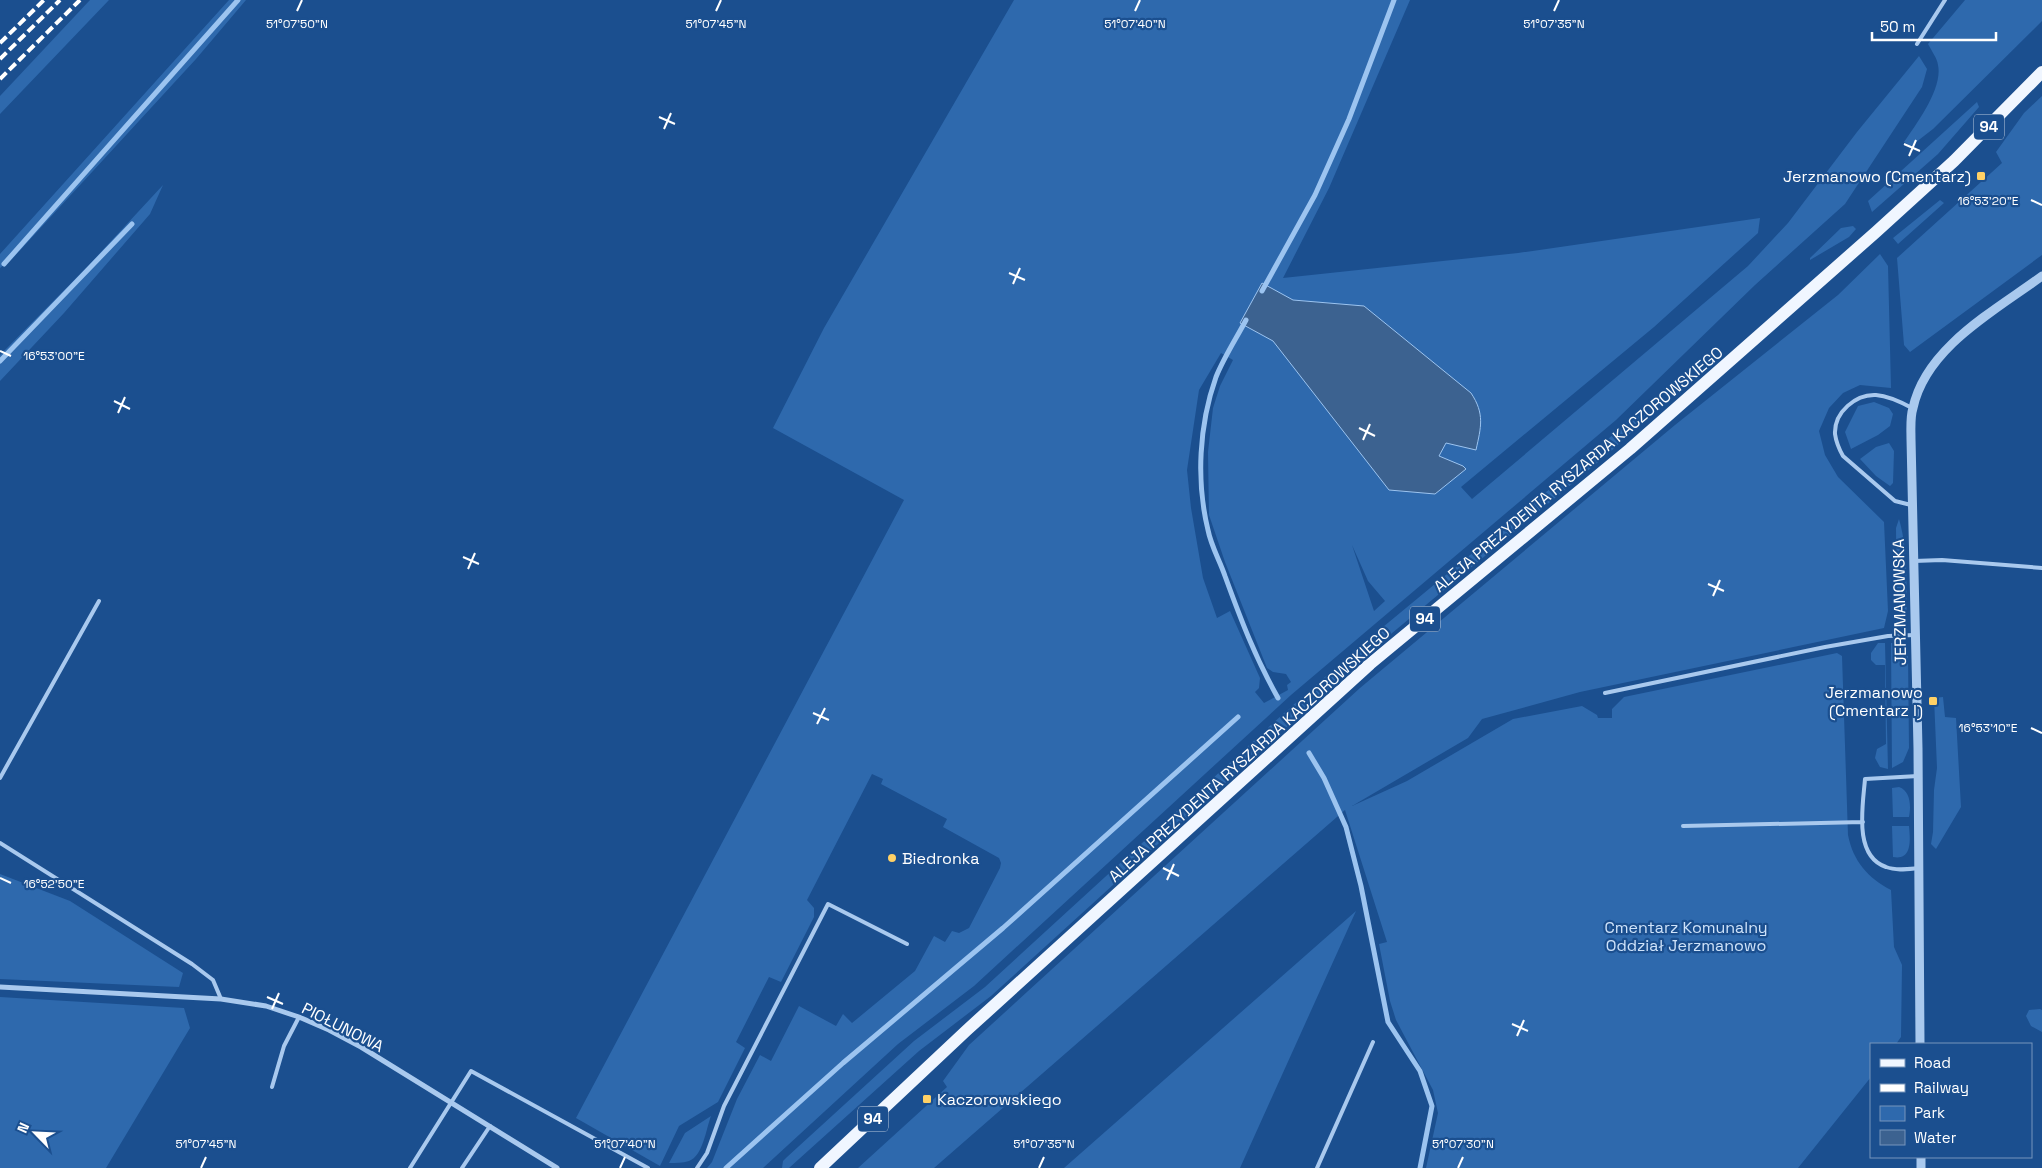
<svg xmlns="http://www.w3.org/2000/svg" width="2042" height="1168" font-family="'Space Grotesk',sans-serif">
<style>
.green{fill:#2e69ad;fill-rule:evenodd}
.water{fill:#3c6290;stroke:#9cc4f0}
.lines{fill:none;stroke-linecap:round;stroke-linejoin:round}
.stream{stroke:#9cc4f0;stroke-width:5}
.service{stroke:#a9c9ee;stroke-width:4}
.minor{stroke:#a9c9ee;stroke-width:5}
.tertiary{stroke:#a9c9ee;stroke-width:9}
.primary{stroke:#f0f6ff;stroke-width:12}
.rail{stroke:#fff;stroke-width:4;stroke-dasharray:9 4;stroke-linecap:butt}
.ticks{fill:none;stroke:#fff;stroke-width:2}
.poi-dot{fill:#ffd166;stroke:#1b4f8f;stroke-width:2}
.labels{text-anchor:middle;stroke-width:4.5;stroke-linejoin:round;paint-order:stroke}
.shield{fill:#1b4f8f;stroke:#bbcadd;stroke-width:1}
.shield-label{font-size:15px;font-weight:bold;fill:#fff}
.poi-label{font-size:16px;fill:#fff;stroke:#1b4f8f;text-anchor:end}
.street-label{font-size:16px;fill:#fff;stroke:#1b4f8f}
.park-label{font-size:16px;fill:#cfe3fa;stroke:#1b4f8f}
.ticks-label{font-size:12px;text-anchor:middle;fill:#fff;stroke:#1b4f8f;stroke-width:4.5;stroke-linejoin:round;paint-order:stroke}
</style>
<rect width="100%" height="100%" fill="#1b4f8f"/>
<!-- green -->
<path class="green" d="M90,0H109L0,114V96Z
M229,0H246L196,59L12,259L0,268V254Z
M1014,0H1410L1329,188L1283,278L1518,253L1760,218L1758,233L1654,327L1461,487L1472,499L1748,266L1788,223L1857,132L1919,56L1927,69L1922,87L1845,204L1755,285L1616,420L1291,695L974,986L898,1044L763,1168H707L712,1162L737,1099L760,1055L771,1061L799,1006L836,1026L843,1014L852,1023L915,971L934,936L945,942L952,931L959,933L969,928L1000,868L1001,863L999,858L943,827L947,819L881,784L883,779L872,774L807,900L814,908V917L781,982L769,977L736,1042L745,1048L718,1102L679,1126L660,1166L576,1118L904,500L773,428L824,328ZM1221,353L1233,360L1220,386L1213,408L1208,452L1209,515L1225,562L1267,668L1273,672L1286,674L1291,682L1287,685L1288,690L1264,703L1255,692L1259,688L1260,678L1230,611L1217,618L1203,578L1191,508L1187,470L1199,390ZM1352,545L1368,581L1385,601L1374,611Z
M1965,0H2042V21L1933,129L1911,146L1904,142C1917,123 1943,88 1938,65C1937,58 1931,50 1928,44Z
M2042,96V255L1910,352L1904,345L1897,258L2002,163L1996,152L2024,113Z
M1977,102L1979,107L1938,154L1872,212L1868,201Z
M163,185L150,214L64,313L0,381V355L88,266Z
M1940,200L1944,203L1898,244L1893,238Z
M1853,226L1856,229L1849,237L1810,260V258L1841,228Z
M1880,254L1888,266L1891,388L1860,385L1843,393L1829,408L1819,431L1825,455L1838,477L1884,522L1888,611L1884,628L1580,692L1482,719L1468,738L1352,806L1407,781L1513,719L1582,706L1597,715L1598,718H1612V709L1624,697L1837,653L1842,656L1848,835C1853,861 1868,878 1891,890L1894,947L1902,965L1901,1037L1896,1044H1871V1077L1798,1168H1426L1438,1113L1433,1090L1396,1020L1390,1001L1379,944L1387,942L1345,810L934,1168H858L947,1087L943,1081L969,1045L1360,688L1675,425L1838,295Z
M1874,402L1889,408L1893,414L1890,426L1878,435L1851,449L1845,432L1858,406Z
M1643,408L1650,415L1608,454L1368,653L991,996L919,1051L789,1168H782L783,1161L787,1157L914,1041L985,987L1283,714L1360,646L1580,464Z
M1889,443L1894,451L1893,483L1890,486L1876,476L1860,459L1876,447Z
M1899,519C1909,553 1906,592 1907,627L1895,628L1897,613L1896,528Z
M1878,643H1885L1888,769L1880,767L1875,758L1877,749L1886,744L1885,665H1876L1871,660V653Z
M1891,643H1902L1908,655L1909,748L1903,762L1892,768Z
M1943,697L1945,717L1956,718L1961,807L1936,849L1931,844L1933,832L1934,790L1937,768L1934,698Z
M1899,787C1911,791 1911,807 1909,817H1893L1892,788Z
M1892,826H1909C1910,838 1913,861 1893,857Z
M0,874L70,901L183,973L179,987L0,979Z
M1356,911L1240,1168H1064Z
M0,997L184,1008L190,1028L106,1168H0Z
M2040,1009L2042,1010V1032L2031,1026L2026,1016L2029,1010Z
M711,1116C706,1129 703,1156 689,1161C683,1163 675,1163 669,1163L685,1133Z"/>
<!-- water -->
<path class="water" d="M1262,283L1293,300L1364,306L1471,393C1485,414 1481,427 1476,450L1446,443L1439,456L1463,466L1466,469L1435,494L1389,490L1273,341L1240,323Z"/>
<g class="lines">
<!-- stream -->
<path class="stream" d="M4,264L238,0
M1262,291L1315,195L1349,119L1394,0
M1246,320C1236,339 1224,357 1216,377C1199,425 1196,481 1208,530C1211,546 1220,561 1225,576C1241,620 1255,657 1278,698
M0,361L132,224
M1309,753L1324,778L1346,827L1361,886L1388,1022L1420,1071L1432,1106L1420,1168
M726,1168L843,1063L1003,928L1238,717"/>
<!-- service -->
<path class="service" d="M1917,44L1945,0
M1911,505L1895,501L1843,456C1839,449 1836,441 1835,434C1834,412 1856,394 1876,395C1889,396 1901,402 1912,408
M1914,561L1942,560L2042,568
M1605,693L1825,647L1888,636L1915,635
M1918,776L1865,779C1863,805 1853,856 1886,867C1896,871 1908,869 1918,868
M0,778L99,601
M1683,826L1863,822
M0,843L192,964L213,980L221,999
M272,1087L284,1046L299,1017
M410,1168L471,1071L648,1168
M462,1168L490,1126
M697,1168L707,1153L724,1106L828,904L907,944
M1317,1168L1373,1042"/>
<!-- minor -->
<path class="minor" d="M0,987L221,999L266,1006L299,1017L329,1030L361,1047L557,1168"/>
<!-- tertiary -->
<path class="tertiary" d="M1920,1044L1918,748L1911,439C1911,429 1910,417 1913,408C1926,347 1996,310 2042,276
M1921,1157V1168"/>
<!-- primary -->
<path class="primary" d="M820,1168L967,1030L1370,664L1630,449L1876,232L1954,161L2042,72"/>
<!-- rail -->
<path class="rail" d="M0,43L44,0
M0,59L60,0
M0,79L80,0"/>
</g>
<!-- ticks -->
<path class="ticks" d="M297,11L302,0M716,11L721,0M1135,11L1140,0M1554,11L1559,0M659,117L675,124M664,129L671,113M1904,144L1920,151M1909,156L1916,140M2031,200L2042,205M1009,273L1025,280M1013,284L1020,268M0,351L11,356M114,401L130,409M118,413L125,397M1359,428L1375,436M1363,440L1370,424M463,557L479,564M468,569L475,553M1708,584L1724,591M1713,596L1720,580M813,713L829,720M817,724L825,708M2031,728L2042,733M1163,868L1179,876M0,878L11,883M1167,880L1174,864M267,997L283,1004M272,1009L279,993M1512,1024L1528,1031M1517,1036L1524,1020M201,1168L206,1157M620,1168L625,1157M1039,1168L1044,1157M1458,1168L1463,1157"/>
<!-- markers -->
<g class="poi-dot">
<rect x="1976" y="171" width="10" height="10" rx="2.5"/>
<rect x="1928" y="696" width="10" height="10" rx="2.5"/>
<circle cx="892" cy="858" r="5"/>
<rect x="922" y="1094" width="10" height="10" rx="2.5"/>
</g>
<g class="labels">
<!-- shield labels -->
<g class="shield">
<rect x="1974" y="114.5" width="30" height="25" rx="4"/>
<rect x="1410" y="606.5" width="30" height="25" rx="4"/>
<rect x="858" y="1106.5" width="30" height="25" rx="4"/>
</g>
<g class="shield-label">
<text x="1989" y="132">94</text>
<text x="1425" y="624">94</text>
<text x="873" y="1124">94</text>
</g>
<!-- poi labels -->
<g class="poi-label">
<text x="1971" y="182">Jerzmanowo (Cmentarz)</text>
<text x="1923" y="698">Jerzmanowo<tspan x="1923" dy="18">(Cmentarz I)</tspan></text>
<text x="902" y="864" text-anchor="start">Biedronka</text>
<text x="937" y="1105" text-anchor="start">Kaczorowskiego</text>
</g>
<!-- street labels -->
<g class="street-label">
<text transform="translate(1578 469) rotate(-40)" y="6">ALEJA PREZYDENTA RYSZARDA KACZOROWSKIEGO</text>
<text transform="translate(1899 602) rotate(-91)" y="6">JERZMANOWSKA</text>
<text transform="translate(1249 754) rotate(-42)" y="6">ALEJA PREZYDENTA RYSZARDA KACZOROWSKIEGO</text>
<text transform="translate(343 1027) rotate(27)" y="6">PIOŁUNOWA</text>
</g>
<!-- park labels -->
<g class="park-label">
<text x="1686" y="933">Cmentarz Komunalny<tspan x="1686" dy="18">Oddział Jerzmanowo</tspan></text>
</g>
</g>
<g class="ticks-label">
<text x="297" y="28">51°07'50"N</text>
<text x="716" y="28">51°07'45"N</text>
<text x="1135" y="28">51°07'40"N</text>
<text x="1554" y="28">51°07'35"N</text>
<text x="1988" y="205">16°53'20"E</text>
<text x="54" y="360">16°53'00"E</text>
<text x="1988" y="732">16°53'10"E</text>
<text x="54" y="888">16°52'50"E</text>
<text x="206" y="1148">51°07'45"N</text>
<text x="625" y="1148">51°07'40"N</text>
<text x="1044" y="1148">51°07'35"N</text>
<text x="1463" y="1148">51°07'30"N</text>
</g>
<!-- legend -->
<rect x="1870" y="1043" width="162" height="115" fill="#1b4f8f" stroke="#7695bc"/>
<rect x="1880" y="1059" width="25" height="8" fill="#f0f6ff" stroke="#7695bc"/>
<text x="1914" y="1068" font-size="15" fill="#ffffff">Road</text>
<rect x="1880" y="1084" width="25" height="8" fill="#ffffff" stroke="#7695bc"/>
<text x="1914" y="1093" font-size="15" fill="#ffffff">Railway</text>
<rect x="1880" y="1106" width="25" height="15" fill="#2e69ad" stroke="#7695bc"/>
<text x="1914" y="1118" font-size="15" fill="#ffffff">Park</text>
<rect x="1880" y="1130" width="25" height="15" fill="#3c6290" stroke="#7695bc"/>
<text x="1914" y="1143" font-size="15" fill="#ffffff">Water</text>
<!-- north arrow -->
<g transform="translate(35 1133) rotate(294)" stroke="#1b4f8f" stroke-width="4" paint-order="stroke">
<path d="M0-4L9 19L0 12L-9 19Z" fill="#ffffff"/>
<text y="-8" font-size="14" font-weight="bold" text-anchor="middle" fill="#ffffff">N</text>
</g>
<!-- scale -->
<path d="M1872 32v8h124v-8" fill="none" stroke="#ffffff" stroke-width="2.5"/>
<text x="1880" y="32" font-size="15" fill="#ffffff" stroke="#1b4f8f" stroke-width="4" paint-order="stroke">50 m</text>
</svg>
